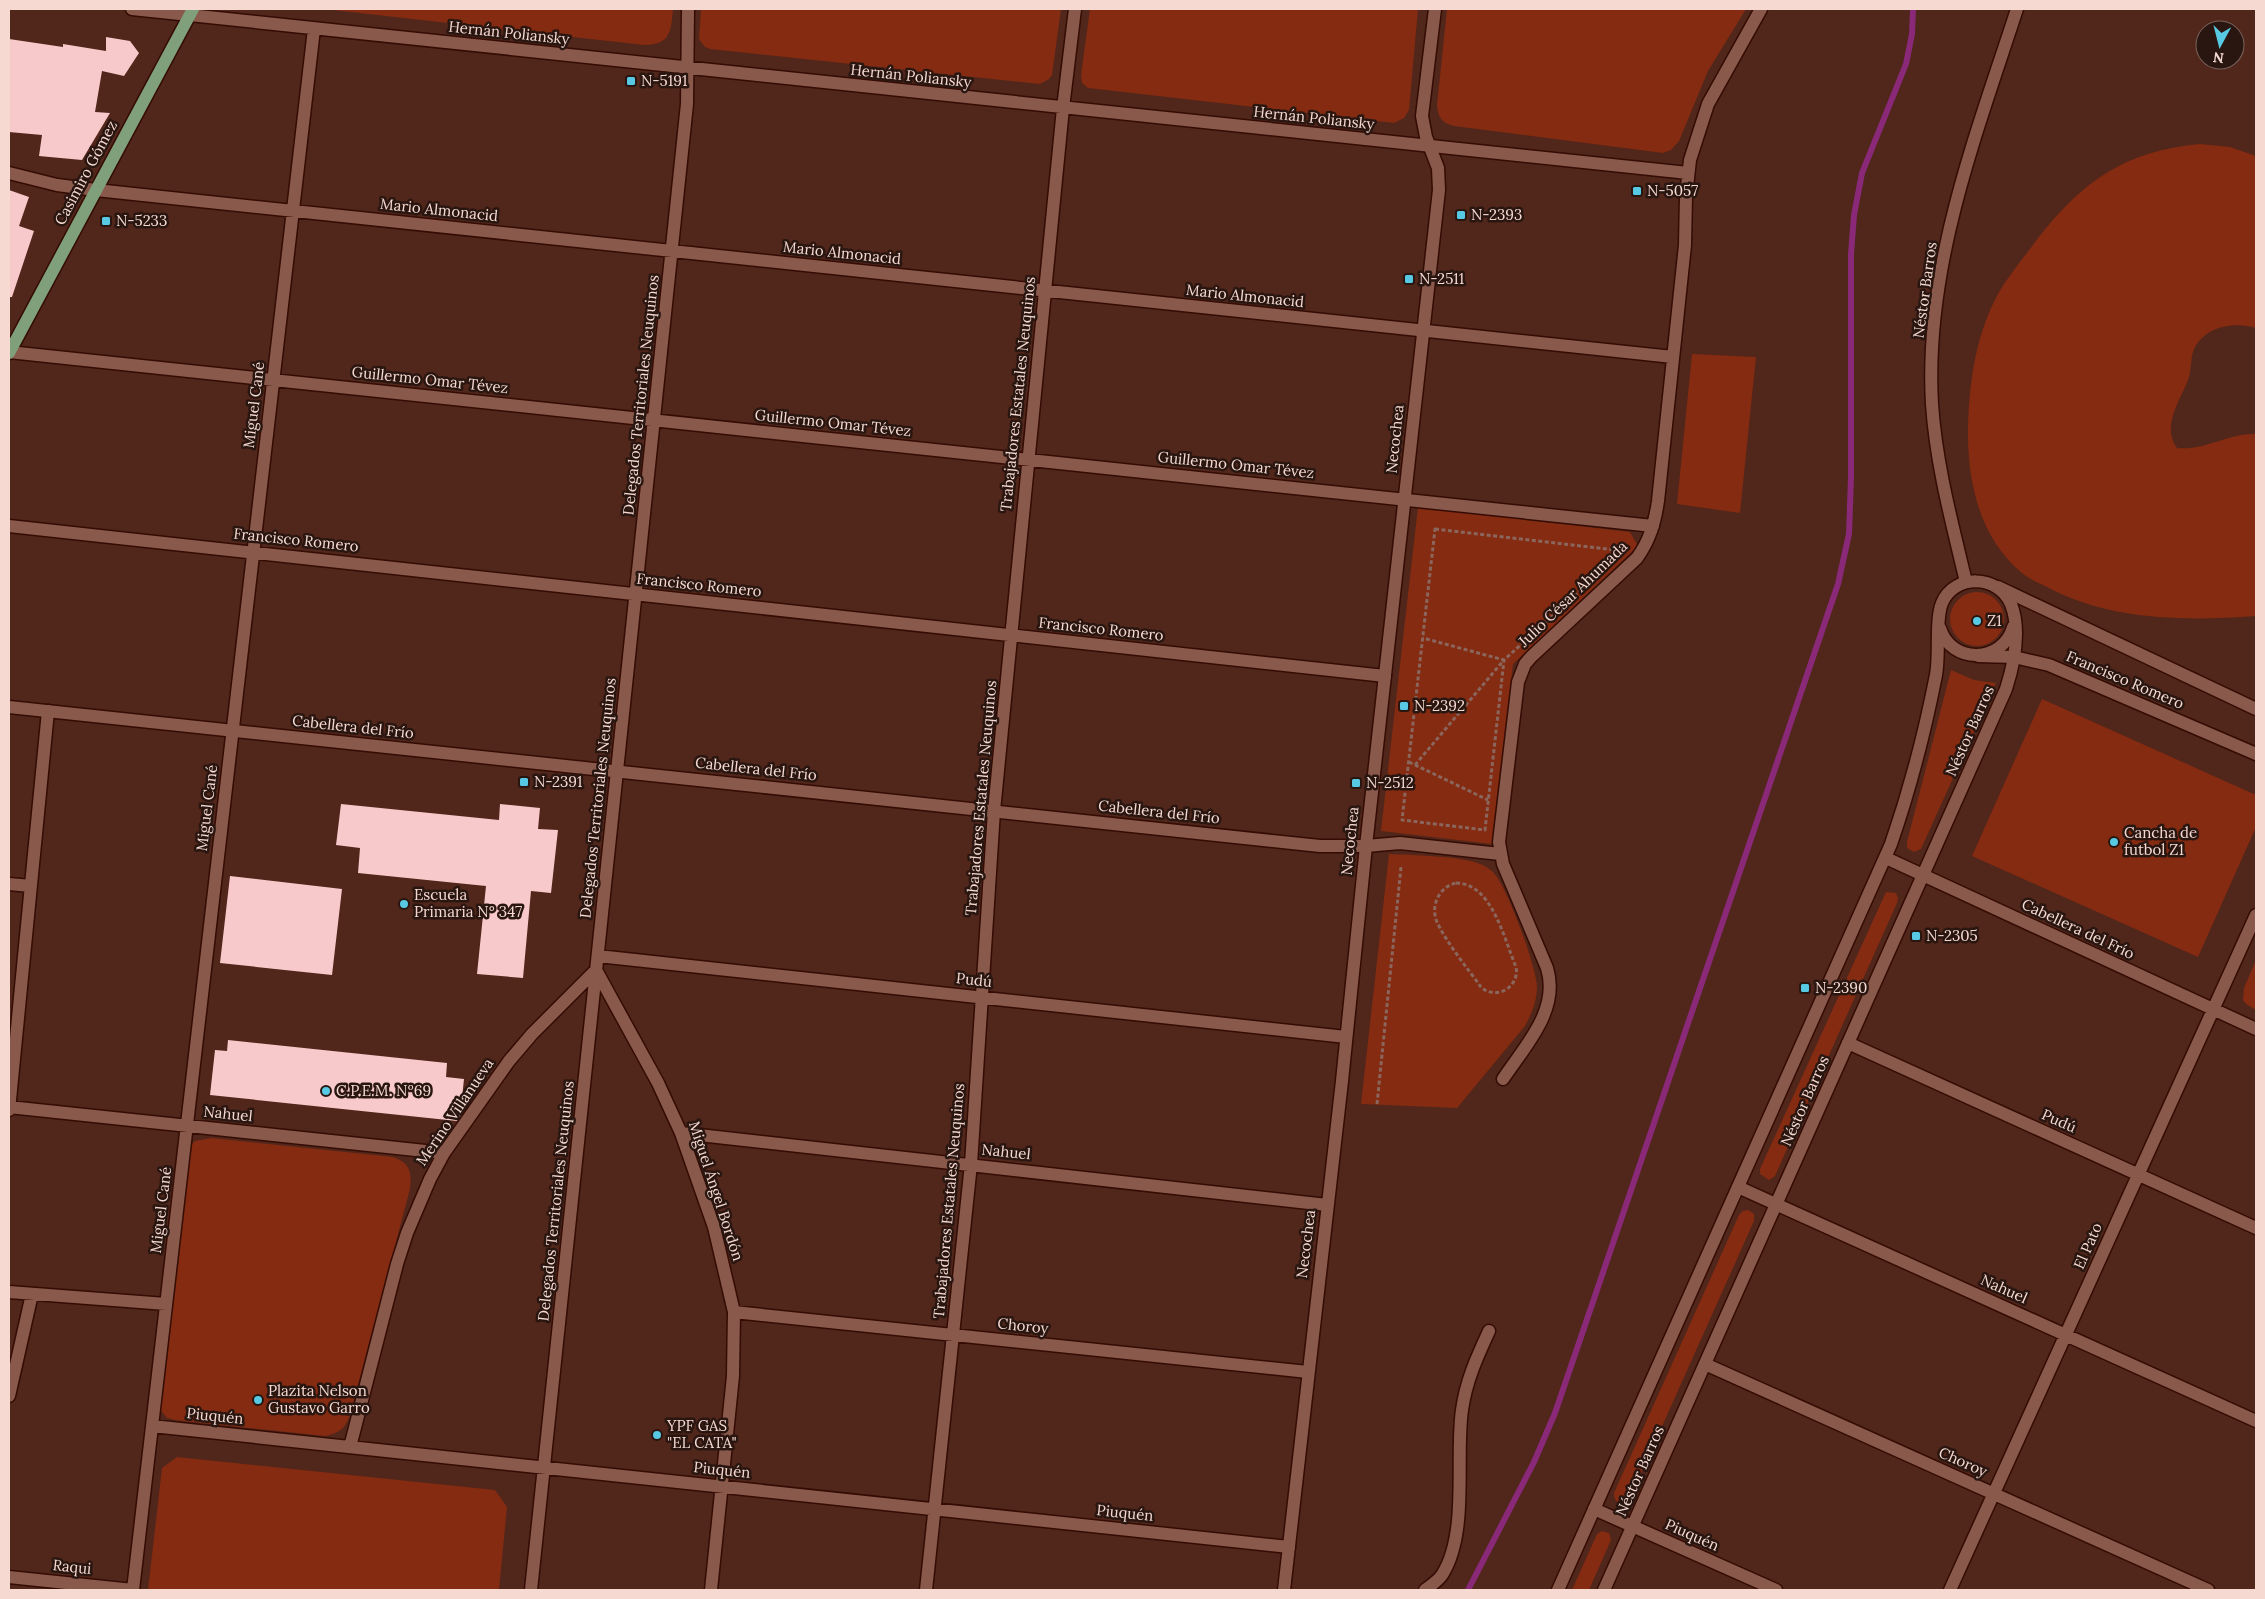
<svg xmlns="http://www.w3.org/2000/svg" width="2265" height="1599" font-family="Lora,serif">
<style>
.green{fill:#842b11}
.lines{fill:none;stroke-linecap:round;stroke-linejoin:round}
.stream{stroke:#8a2978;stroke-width:6}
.building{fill:#f8c9ca}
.minor-casing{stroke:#340c03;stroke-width:15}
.tertiary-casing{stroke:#340c03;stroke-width:15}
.primary-casing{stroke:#340c03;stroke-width:15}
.path{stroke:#8b665c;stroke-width:3;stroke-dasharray:4 2.5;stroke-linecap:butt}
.minor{stroke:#89594c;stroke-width:12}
.tertiary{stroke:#89594c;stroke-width:12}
.primary{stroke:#7fa07b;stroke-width:12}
.poi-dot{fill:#58c9e3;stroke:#291610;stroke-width:2}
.labels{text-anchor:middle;stroke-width:5;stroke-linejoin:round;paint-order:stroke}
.street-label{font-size:15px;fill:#f6dad2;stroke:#291610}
.poi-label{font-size:15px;fill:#f6dad2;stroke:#291610;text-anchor:start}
</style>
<rect width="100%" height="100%" fill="#51261b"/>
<!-- green -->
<path class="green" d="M324,9H673C671,31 671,45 644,45Z
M701,9H1061L1052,75L1049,79L1040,84L710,49L705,47L699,39Z
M1090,9H1418L1409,110L1404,118L1394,123L1088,88L1082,83L1081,75Z
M1447,9H1746L1708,71L1679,141L1671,150L1663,153L1454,126C1442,123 1438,118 1437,105Z
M2200,144L2230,147L2256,156V328C2235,322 2208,325 2195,347C2190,356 2192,370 2188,380C2180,401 2161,426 2177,448C2205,451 2228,433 2256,434V616C2185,621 2111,621 2047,587C2039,583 2029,579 2022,573C1982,540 1969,489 1968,439C1968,387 1975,329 2004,284C2015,268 2027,253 2038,238C2084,180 2125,151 2200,144Z
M1692,354L1756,357L1740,513L1677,504Z
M1418,507L1630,532L1638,546L1513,664L1492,844L1381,831Z
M1950 619a27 27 0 1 1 54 0a27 27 0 1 1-54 0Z
M1951,670L1974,680L1996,683L1921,849L1914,852L1907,848V842Z
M2042,699L2256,795V827L2198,957L1972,856Z
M1389,854C1411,855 1462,856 1480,864C1484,865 1490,869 1493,872C1507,886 1536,966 1537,986C1537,1001 1532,1013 1525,1026L1457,1108L1361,1104Z
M1886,892L1896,893L1898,898L1897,903L1775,1176L1769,1180L1760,1174V1169Z
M2256,960V1010L2246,1004L2243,1000L2244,988Z
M211,1138L393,1157C410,1163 412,1172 410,1189L350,1415C345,1429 339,1433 325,1436L175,1420L167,1418L159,1408L189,1147L195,1141Z
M1748,1210L1754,1214V1221L1629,1500L1623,1504C1616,1503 1614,1499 1614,1493L1739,1215L1743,1211Z
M177,1457L495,1490L507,1507L499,1590H148L162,1468Z
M1602,1531L1609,1533L1611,1540L1589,1590H1572L1597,1534Z"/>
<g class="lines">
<!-- stream -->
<path class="stream" d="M1468,1590L1534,1462L1555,1413L1838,584L1849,534L1851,477V254L1854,215L1862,173L1906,64L1912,34L1913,9"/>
</g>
<!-- building -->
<path class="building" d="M106,37L130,41L139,53L124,76L102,71L95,112L110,113L82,160L39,156L42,135L9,132V39L63,47V44L106,51Z
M9,190L29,197L19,226L34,231L12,297H9Z
M341,804L499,820L500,804L540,808L538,829L558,830L551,893L531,891L523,978L477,974L486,886L358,873L360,848L336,845Z
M230,876L342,889L332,975L220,963Z
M228,1040L447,1063L446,1077L464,1079L460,1117L457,1121L210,1095L215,1050L227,1051Z"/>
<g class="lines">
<!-- minor casing -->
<g class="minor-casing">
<path id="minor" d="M132,9L1688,173
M9,173L57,185L96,190L1673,357
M9,352L1653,526
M9,526L1385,676
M1998,587L2256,709
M1978,656L2014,657L2049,665L2256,754
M1366,846L1400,843L1500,854
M1886,858L2256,1029
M9,884L31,886
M598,956L1346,1037
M1848,1043L2256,1228
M1503,1079C1525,1046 1560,1010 1547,968L1503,864L1499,842L1518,682L1525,664L1531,657L1637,558C1650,540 1655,522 1658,501L1685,245L1686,196L1690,160L1708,104L1761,9
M9,1107L444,1153
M9,1110L48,711
M681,1133L1327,1205
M1738,1187L2256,1421
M9,1292L166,1304
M734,1312L1308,1372
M1705,1364L2208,1590
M9,1396L32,1294
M152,1426L1289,1547
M350,1447L397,1264L407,1233L430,1179L444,1153L509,1061L532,1034L596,970L658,1083L681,1133L714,1227L734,1312L733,1376L711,1590
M1594,1509L1776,1590
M9,1577L133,1590
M133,1590L314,29
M531,1590L687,104L688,9
M926,1590L971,1164L994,811L1063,108L1075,9
M1425,1590C1430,1586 1438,1581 1442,1575C1469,1533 1455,1458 1462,1410C1466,1381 1477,1357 1489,1331
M1950,1590L2256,915"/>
</g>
<!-- tertiary casing -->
<g class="tertiary-casing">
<path id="tertiary" d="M1966,582C1952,523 1936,464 1932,404C1924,268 1976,135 2017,9
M1940,628C1951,665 2003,663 2013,627
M9,707L1320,846H1366
M1284,1590L1342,1081L1366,846L1439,190L1438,168L1426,137L1422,116L1435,9
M1558,1590L1891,844C1910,789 1925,731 1936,675C1940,654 1935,620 1942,603C1954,574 1998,574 2011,604C2021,630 2014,664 2006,689L1604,1590"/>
</g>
<!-- primary casing -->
<g class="primary-casing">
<path id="primary" d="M9,353L193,9"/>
</g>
<!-- path -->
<path class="path" d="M1435,529L1624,551L1504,660L1485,830L1402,820Z
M1409,762L1488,800
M1415,765L1504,660L1423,638
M1456,883C1492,883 1504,939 1516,967C1520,987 1496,1001 1481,987C1468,969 1446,942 1437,922C1430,906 1439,887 1456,883Z
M1377,1104L1401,867"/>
<!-- minor -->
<use href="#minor" class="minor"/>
<!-- tertiary -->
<use href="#tertiary" class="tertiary"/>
<!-- primary -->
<use href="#primary" class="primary"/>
</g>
<!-- markers -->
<g class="poi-dot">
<rect x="626" y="76" width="10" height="10" rx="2.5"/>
<rect x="1632" y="186" width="10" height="10" rx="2.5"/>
<rect x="1456" y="210" width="10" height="10" rx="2.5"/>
<rect x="101" y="216" width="10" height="10" rx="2.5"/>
<rect x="1404" y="274" width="10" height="10" rx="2.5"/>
<circle cx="1977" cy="621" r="5"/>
<rect x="1399" y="701" width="10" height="10" rx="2.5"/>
<rect x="519" y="777" width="10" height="10" rx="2.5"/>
<rect x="1351" y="778" width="10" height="10" rx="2.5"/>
<circle cx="2114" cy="842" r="5"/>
<circle cx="404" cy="904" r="5"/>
<rect x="1911" y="931" width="10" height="10" rx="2.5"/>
<rect x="1800" y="983" width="10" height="10" rx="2.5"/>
<circle cx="326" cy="1091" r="5"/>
<circle cx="258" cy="1400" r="5"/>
<circle cx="657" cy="1435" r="5"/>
</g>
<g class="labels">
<!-- street labels -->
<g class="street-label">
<text transform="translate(509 33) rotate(6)" y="5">Hernán Poliansky</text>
<text transform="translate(911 76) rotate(6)" y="5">Hernán Poliansky</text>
<text transform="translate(1314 118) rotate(6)" y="5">Hernán Poliansky</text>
<text transform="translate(86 173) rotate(-62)" y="5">Casimiro Gómez</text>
<text transform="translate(439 210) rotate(6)" y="5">Mario Almonacid</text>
<text transform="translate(842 253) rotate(6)" y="5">Mario Almonacid</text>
<text transform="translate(1925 290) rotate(-82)" y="5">Néstor Barros</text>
<text transform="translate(1245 296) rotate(6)" y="5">Mario Almonacid</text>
<text transform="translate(430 380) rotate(6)" y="5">Guillermo Omar Tévez</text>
<text transform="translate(1018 394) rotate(-84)" y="5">Trabajadores Estatales Neuquinos</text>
<text transform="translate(641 395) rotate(-84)" y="5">Delegados Territoriales Neuquinos</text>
<text transform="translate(254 405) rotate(-83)" y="5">Miguel Cané</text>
<text transform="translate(833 423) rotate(6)" y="5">Guillermo Omar Tévez</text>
<text transform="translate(1395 439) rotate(-84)" y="5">Necochea</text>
<text transform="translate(1236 465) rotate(6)" y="5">Guillermo Omar Tévez</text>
<text transform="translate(296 540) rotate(6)" y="5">Francisco Romero</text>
<text transform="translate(699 585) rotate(6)" y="5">Francisco Romero</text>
<text transform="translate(1573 594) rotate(-44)" y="5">Julio César Ahumada</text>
<text transform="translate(1101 629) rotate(6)" y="5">Francisco Romero</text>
<text transform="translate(2125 680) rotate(23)" y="5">Francisco Romero</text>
<text transform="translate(353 727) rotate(6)" y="5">Cabellera del Frío</text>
<text transform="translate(1970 731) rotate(-66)" y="5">Néstor Barros</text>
<text transform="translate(756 769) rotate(6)" y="5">Cabellera del Frío</text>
<text transform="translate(598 798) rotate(-84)" y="5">Delegados Territoriales Neuquinos</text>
<text transform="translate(981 798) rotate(-85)" y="5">Trabajadores Estatales Neuquinos</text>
<text transform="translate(207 808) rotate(-83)" y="5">Miguel Cané</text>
<text transform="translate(1159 812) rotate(6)" y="5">Cabellera del Frío</text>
<text transform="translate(1350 841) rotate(-84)" y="5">Necochea</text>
<text transform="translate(2078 929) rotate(25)" y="5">Cabellera del Frío</text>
<text transform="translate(974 980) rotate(6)" y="5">Pudú</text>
<text transform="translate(1805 1101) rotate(-66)" y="5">Néstor Barros</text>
<text transform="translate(455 1112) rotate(-56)" y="5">Merino Villanueva</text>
<text transform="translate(228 1114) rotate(6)" y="5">Nahuel</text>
<text transform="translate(2059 1121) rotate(24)" y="5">Pudú</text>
<text transform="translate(1006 1152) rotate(6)" y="5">Nahuel</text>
<text transform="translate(716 1191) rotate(72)" y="5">Miguel Ángel Bordón</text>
<text transform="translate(556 1201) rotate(-84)" y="5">Delegados Territoriales Neuquinos</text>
<text transform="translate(949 1201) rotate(-85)" y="5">Trabajadores Estatales Neuquinos</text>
<text transform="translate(161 1210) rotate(-83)" y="5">Miguel Cané</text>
<text transform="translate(1306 1244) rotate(-83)" y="5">Necochea</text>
<text transform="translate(2088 1246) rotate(-66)" y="5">El Pato</text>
<text transform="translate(2004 1289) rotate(24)" y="5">Nahuel</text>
<text transform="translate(1023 1326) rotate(6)" y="5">Choroy</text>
<text transform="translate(215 1416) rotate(6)" y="5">Piuquén</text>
<text transform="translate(1963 1462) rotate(24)" y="5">Choroy</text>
<text transform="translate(722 1470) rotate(6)" y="5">Piuquén</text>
<text transform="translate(1640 1471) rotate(-66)" y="5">Néstor Barros</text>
<text transform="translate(1125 1513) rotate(6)" y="5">Piuquén</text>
<text transform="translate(1692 1535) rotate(24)" y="5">Piuquén</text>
<text transform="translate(72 1567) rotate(6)" y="5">Raqui</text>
</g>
<!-- poi labels -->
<g class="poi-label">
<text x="641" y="86">N-5191</text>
<text x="1647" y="196">N-5057</text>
<text x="1471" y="220">N-2393</text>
<text x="116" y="226">N-5233</text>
<text x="1419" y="284">N-2511</text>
<text x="1987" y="626">Z1</text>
<text x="1414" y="711">N-2392</text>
<text x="534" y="787">N-2391</text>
<text x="1366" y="788">N-2512</text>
<text x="2124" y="838">Cancha de<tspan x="2124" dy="17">futbol Z1</tspan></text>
<text x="414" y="900">Escuela<tspan x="414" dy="17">Primaria N° 347</tspan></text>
<text x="1926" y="941">N-2305</text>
<text x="1815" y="993">N-2390</text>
<text x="336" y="1096">C.P.E.M. Nº69</text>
<text x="268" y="1396">Plazita Nelson<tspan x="268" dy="17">Gustavo Garro</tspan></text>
<text x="667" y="1431">YPF GAS<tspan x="667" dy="17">"EL CATA"</tspan></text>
</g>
</g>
<!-- border -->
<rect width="2265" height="1599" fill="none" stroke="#f6dad2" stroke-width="20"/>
<!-- north arrow -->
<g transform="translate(2220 45) rotate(187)"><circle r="24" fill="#291610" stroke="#7b645e"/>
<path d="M0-4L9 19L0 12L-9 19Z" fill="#58c9e3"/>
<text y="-8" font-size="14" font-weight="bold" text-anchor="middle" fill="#f6dad2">N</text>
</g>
</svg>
